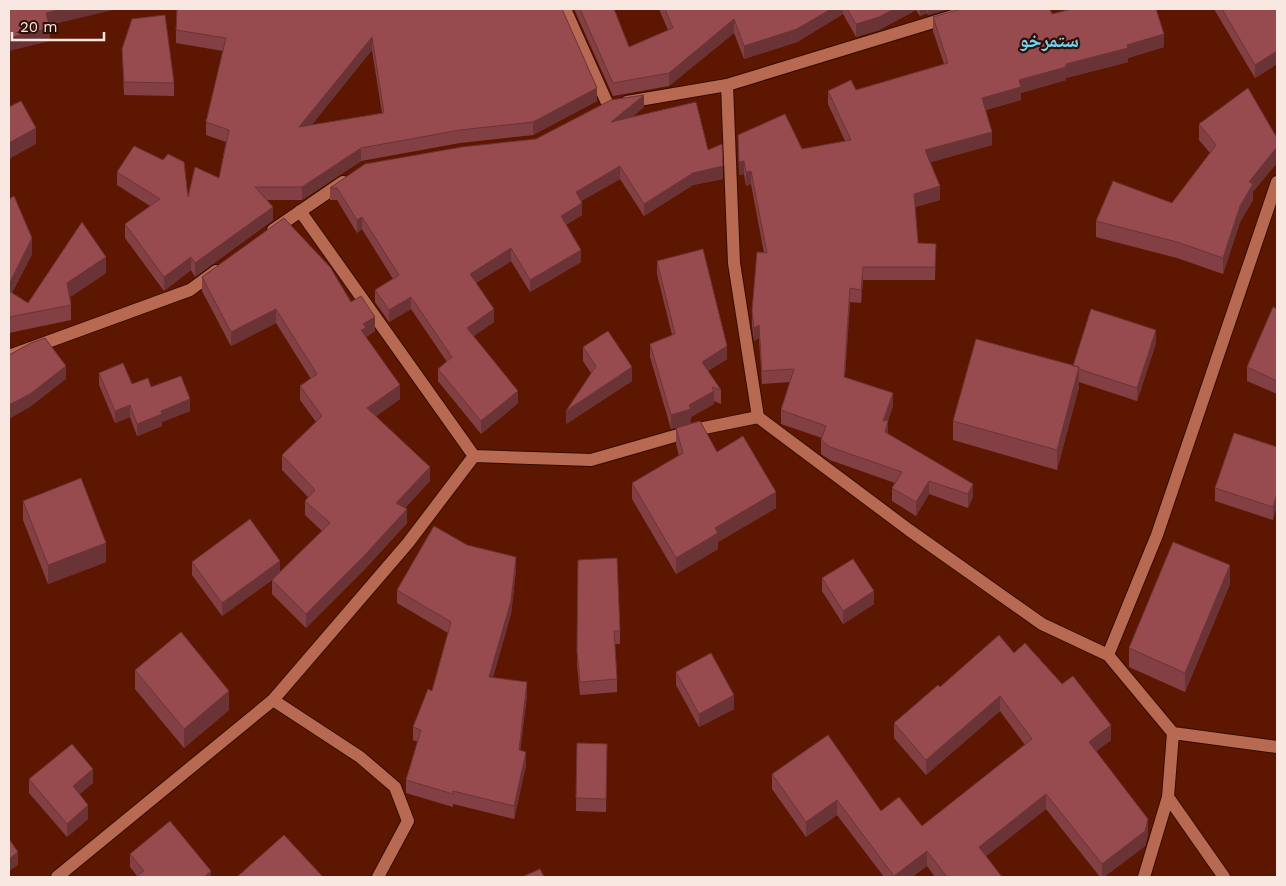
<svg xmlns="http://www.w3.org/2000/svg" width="1286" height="886" font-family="'Work Sans','Noto Naskh Arabic',sans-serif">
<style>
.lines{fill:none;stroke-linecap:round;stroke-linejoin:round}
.minor-casing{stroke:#320d03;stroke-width:14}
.minor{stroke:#b76951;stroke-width:12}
.wall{fill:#834044;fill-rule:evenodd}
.shaded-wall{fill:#6a3437}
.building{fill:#984b4f;stroke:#6a3437;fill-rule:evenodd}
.labels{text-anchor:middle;stroke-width:4.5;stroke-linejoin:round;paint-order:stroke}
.quarter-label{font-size:20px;font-weight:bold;fill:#71d3ef;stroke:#2f1007}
</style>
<rect width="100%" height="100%" fill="#5d1700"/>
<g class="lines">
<!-- minor casing -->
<g class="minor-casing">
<path id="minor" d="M565,9L608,105
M727,85L734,263L758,417L909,530L1042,624L1108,655L1173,733L1168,797L1144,877
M627,102L727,85L976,9
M300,211L474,456
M273,230L343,182
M9,356L190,290L216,271
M1108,655L1157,535L1277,182
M273,700L360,757L395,787L408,821L378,877
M1173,733L1277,747
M1168,797L1224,877
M57,877L273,700L408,543L474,456L591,460L699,429L758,417"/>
</g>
<!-- minor -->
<use href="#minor" class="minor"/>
</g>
<!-- wall -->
<path class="wall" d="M343,9L597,101L533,135L460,143L361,161L302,200H267L273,220L195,277L191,270L164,291L125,238V224L150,206L117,185V172L188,197L219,178L226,142L206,135V122L223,51L176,43V30ZM372,50L382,113L311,125Z
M574,9H614L629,47L668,30L659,9H949L928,15L927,13L920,16L916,10L879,30L856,37L843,14L797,42L744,59L734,33L669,86L613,96Z
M1214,9H1277V64L1255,78Z
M1052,14L1164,47L1128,58V62L1066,78V80L1021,93V100L986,110L992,145L930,162L940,200L915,207L918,243L936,244L935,280H863L861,303L850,302L845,377L893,406L888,420V434L973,497L968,508L929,494L916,516L892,501V488L895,483L830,460L821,454V440L822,438L781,424V410L790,382L762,384L759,338L754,341L752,325V311L764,253L751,184L746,186L744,174L739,175L738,135L802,149L845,141L828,104V91L856,90L944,64L933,31V17Z
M122,49L174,83V96L124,95Z
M1248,88L1253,200L1240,222L1223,274L1177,258L1096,237V221L1172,203L1210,153L1199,140V124Z
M644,107L632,117L708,150L723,179L693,185L644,216L620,179L581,201L582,215L566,225L581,262L530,292L511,261L476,283L494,322L473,336L518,403L481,434L438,381V369L447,362L411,309L389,322L375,302V290L393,279L362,229L357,233L337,200H330V188L536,139Z
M9,199L32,254L12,293L28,303L106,273L70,297L71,305V320L9,333Z
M657,261L727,359L708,371L721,390V404L714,401V404L691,417V423L671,429L650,357V344L672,335L657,274Z
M202,277L351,302L375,331L366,337L400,399L376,416L430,481L405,508L407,523L364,570L306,628L272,594V580L222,616L192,575V562L280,572L322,531L305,515V501L308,497L282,470V455L316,422L300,400V386L311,379L276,323L231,346L202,291Z
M1277,309V394L1247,381V367Z
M1156,343L1137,401L1079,382V387L1057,470L953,440V421L1073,366Z
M583,347L632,381L566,424L591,373L583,361Z
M99,373L132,384L151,387L190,411L162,422V426L137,436L130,417L115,423L99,385Z
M676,428L717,452L776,508L718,542V549L676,574L632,499V483L679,456L676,444Z
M1277,447L1273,520L1215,501V488Z
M23,501L106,562L48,584L23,520Z
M467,545L516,570L511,614L493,677L527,695L520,751L526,765L514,819L453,804V807L406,793V780L418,742L413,740V727L432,691L448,633L397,603V590Z
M578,560L620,631V644H615L617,679V692L580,695L577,665Z
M822,578L874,604L843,624L822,591Z
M1230,584L1185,692L1129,667V648Z
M1014,653L1111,740L1096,751L1148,834L1145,846L1104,877H1100L1046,809L986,856L1002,877H935L927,866L912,877H884L837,815L806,837L772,789V774L881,811L922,826L1025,745L1000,711L926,775L894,738V723L940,687Z
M135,670L229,710L184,748L135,689Z
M676,672L734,709L699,727L676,685Z
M577,743L607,744L606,812L576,811Z
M29,779L93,783L79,794L88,819L67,837L29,793Z
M130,854L211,877L137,876L130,867Z"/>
<!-- shaded-wall -->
<path class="shaded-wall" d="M63,9H117L46,26V13Z
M831,9H843V14L797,42L744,59V46Z
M894,9H916V10L879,30L856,37V24Z
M920,9H927V13L920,16Z
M928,9H949L928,15Z
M734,19V33L669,86V73Z
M50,28V41L9,51V38Z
M1164,34V47L1128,58V62L1066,78V80L1021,93V100L982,111V98L1019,80L1066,64Z
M372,37V50L299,141V127Z
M1277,51V64L1255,78V65Z
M597,88V101L533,135V122Z
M644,95V107L611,135V122Z
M36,128V144L9,159V143Z
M992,132V145L925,164V150Z
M1277,147V163L1253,192V200L1240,222L1223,274V258L1249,182Z
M361,148V161L302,200V187Z
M744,161V174L739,175V162Z
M620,166V179L576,204V192Z
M723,166V179L693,185L644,216V204L693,173Z
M751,171V184L746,186V172Z
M940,186V200L914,207V194Z
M582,203V215L561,228V216Z
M273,207V220L195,277V263Z
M362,217V229L357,233V220Z
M32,238V254L9,299V284Z
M511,248V261L470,287V274Z
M581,250V262L530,292V280Z
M106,257V273L67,299V283Z
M191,257V270L164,291V277Z
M863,267V280L861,303V290Z
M850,288V302L844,390V377Z
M411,297V309L389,322V310Z
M276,309V323L231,346V332Z
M494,309V322L467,341V328Z
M375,317V331L366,337L361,330L363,324Z
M759,325V338L754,341V328Z
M1156,330V343L1137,401V388Z
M727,346V359L702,375V362Z
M66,366V379L30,407L9,419V405Z
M632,367V381L566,424V411Z
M1079,367V387L1057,470V450Z
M400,385V399L367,423V408Z
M518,391V403L481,434V421Z
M714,391V404L691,417V423L671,429V415Z
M893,393V406L883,434V421Z
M190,399V411L162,422V426L137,436V424L161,411Z
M130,405V417L115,423V411Z
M888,420V434L885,445V432Z
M430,467V481L396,517V503Z
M929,481V494L916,516V502Z
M973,484V497L968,508V494Z
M776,492V508L718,542V549L676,574V558L715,528Z
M1277,494V507L1273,520V507Z
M407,509V523L364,570L306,628V614Z
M106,543V562L48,584V565Z
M516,557V570L511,614L489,690V677Z
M280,561V574L222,616V603Z
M1230,565V584L1185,692V673Z
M874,591V604L843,624V611Z
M527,682V695L519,763V750Z
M229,691V710L184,748V729Z
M734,695V709L699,727V714Z
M1000,696V711L926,775V760Z
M1111,725V740L1089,757V742Z
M526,752V765L514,819V806Z
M93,769V783L73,800V786Z
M1046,794V809L979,862V847Z
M837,800V815L806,837V822Z
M88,805V819L67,837V824Z
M1148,819V834L1145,846L1104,877H1102V864Z
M927,851V866L912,877H894V876Z
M18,852V865L9,871V859Z
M211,871V877H204Z"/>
<!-- building -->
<path class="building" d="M9,9H63L46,13L50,28L9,38Z
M177,9H343L344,10V9H562L597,88L533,122L460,130L361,148L302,187H255L273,207L195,263L191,257L164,277L125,224L160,199L117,172L134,146L163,160L168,154L184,162L188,197L195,167L219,178L229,130L206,122L226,38L176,30ZM372,37L384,113L299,127Z
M580,9H614L629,47L673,28L665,9H831L797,29L744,46L734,19L669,73L613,83Z
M847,9H894L879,17L856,24Z
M961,9H1050L1052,14L1072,9H1156L1164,34L1127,45L1128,48L1066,64V67L1019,80L1021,87L982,98L992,132L925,150L940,186L914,194L918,243L936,244L935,267H863L861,290L850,288L844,377L893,393L883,421L888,420L885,432L973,484L968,494L929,481L916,502L892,488L902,472L830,447L821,440L826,426L781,410L794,369L762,371L759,325L754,328L752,311L757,252L767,253L751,171L746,172L744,161L739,162L738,135L785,114L802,149L851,140L828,91L851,80L856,90L948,63L933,17Z
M1222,9H1277V51L1255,65Z
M165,15L174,83L124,82L122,49L132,19Z
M1248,88L1277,138V147L1249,182L1253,184L1240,206L1223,258L1177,242L1096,221L1113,181L1172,203L1216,145L1199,124Z
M644,95L611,122L696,102L708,150L722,144L723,166L693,173L644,204L620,166L576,192L582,203L561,216L581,250L530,280L511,248L470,274L494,309L467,328L518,391L481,421L438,369L452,357L411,297L389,310L375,290L399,275L362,217L357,220L337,188H330L365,164L462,147L536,139L611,100Z
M21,101L36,128L9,143V107Z
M14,196L32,238L9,284V199Z
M284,218L330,267L351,302L361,296L375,317L363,324L366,328L361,330L400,385L367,408L430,467L396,503L407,509L364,556L306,614L272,580L330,523L305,501L315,490L282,455L322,416L300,386L317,374L276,309L231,332L202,277Z
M82,222L106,257L67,283L71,305L9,317V291L28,303Z
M703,249L727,346L702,362L721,390L712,387L714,391L689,405L691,409L671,415L650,344L675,334L657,261Z
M1273,307L1277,309V381L1247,367Z
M1091,309L1156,330L1137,388L1079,369V367L1073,366Z
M608,331L632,367L566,411L596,366L583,347Z
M45,338L66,366L30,394L9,405V355L31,343Z
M976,339L1079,367L1057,450L953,421Z
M123,363L132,384L148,378L151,387L181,376L190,399L161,411L162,414L137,424L130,405L115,411L99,373Z
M700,421L717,452L743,436L776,492L715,528L718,533L676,558L632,483L683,453L676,428Z
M1234,433L1277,447V494L1273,507L1215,488Z
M81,478L106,543L48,565L23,501Z
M250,519L280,561L222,603L192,562Z
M434,526L467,545L516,557L511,601L489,677L527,682L519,750L526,752L514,806L453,791V794L406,780L421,730L413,727L428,689L432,691L451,622L397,590Z
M1173,542L1230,565L1185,673L1129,648Z
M617,558L620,631H614L617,679L580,682L577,651L578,560Z
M853,559L874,591L843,611L822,578Z
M181,632L229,691L184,729L135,670Z
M999,635L1014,653L1025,643L1062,684L1073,676L1111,725L1089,742L1148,819L1145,831L1102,864L1046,794L979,847L1002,877H947L927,851L894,876L837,800L806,822L772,774L828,735L881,811L899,797L922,826L1032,739L1000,696L926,760L894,723L938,685L940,687Z
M711,653L734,695L699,714L676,672Z
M577,743L607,744L606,799L576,798Z
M72,744L93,769L73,786L88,805L67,824L29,779Z
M170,821L211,871L204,877H135L144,871L130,854Z
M284,835L323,877H237Z
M9,839L18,852L9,859Z
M540,869L544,877H522Z"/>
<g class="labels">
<!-- quarter labels -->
<g class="quarter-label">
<text x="1049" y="47">ستمرخو</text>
</g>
</g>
<!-- border -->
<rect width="1286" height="886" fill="none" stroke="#f9e7e2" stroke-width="20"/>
<!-- scale -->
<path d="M12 32v8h92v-8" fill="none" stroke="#f9e7e2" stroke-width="2.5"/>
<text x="20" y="32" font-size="15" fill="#f9e7e2" stroke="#2f1007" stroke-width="4" paint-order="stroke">20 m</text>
</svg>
